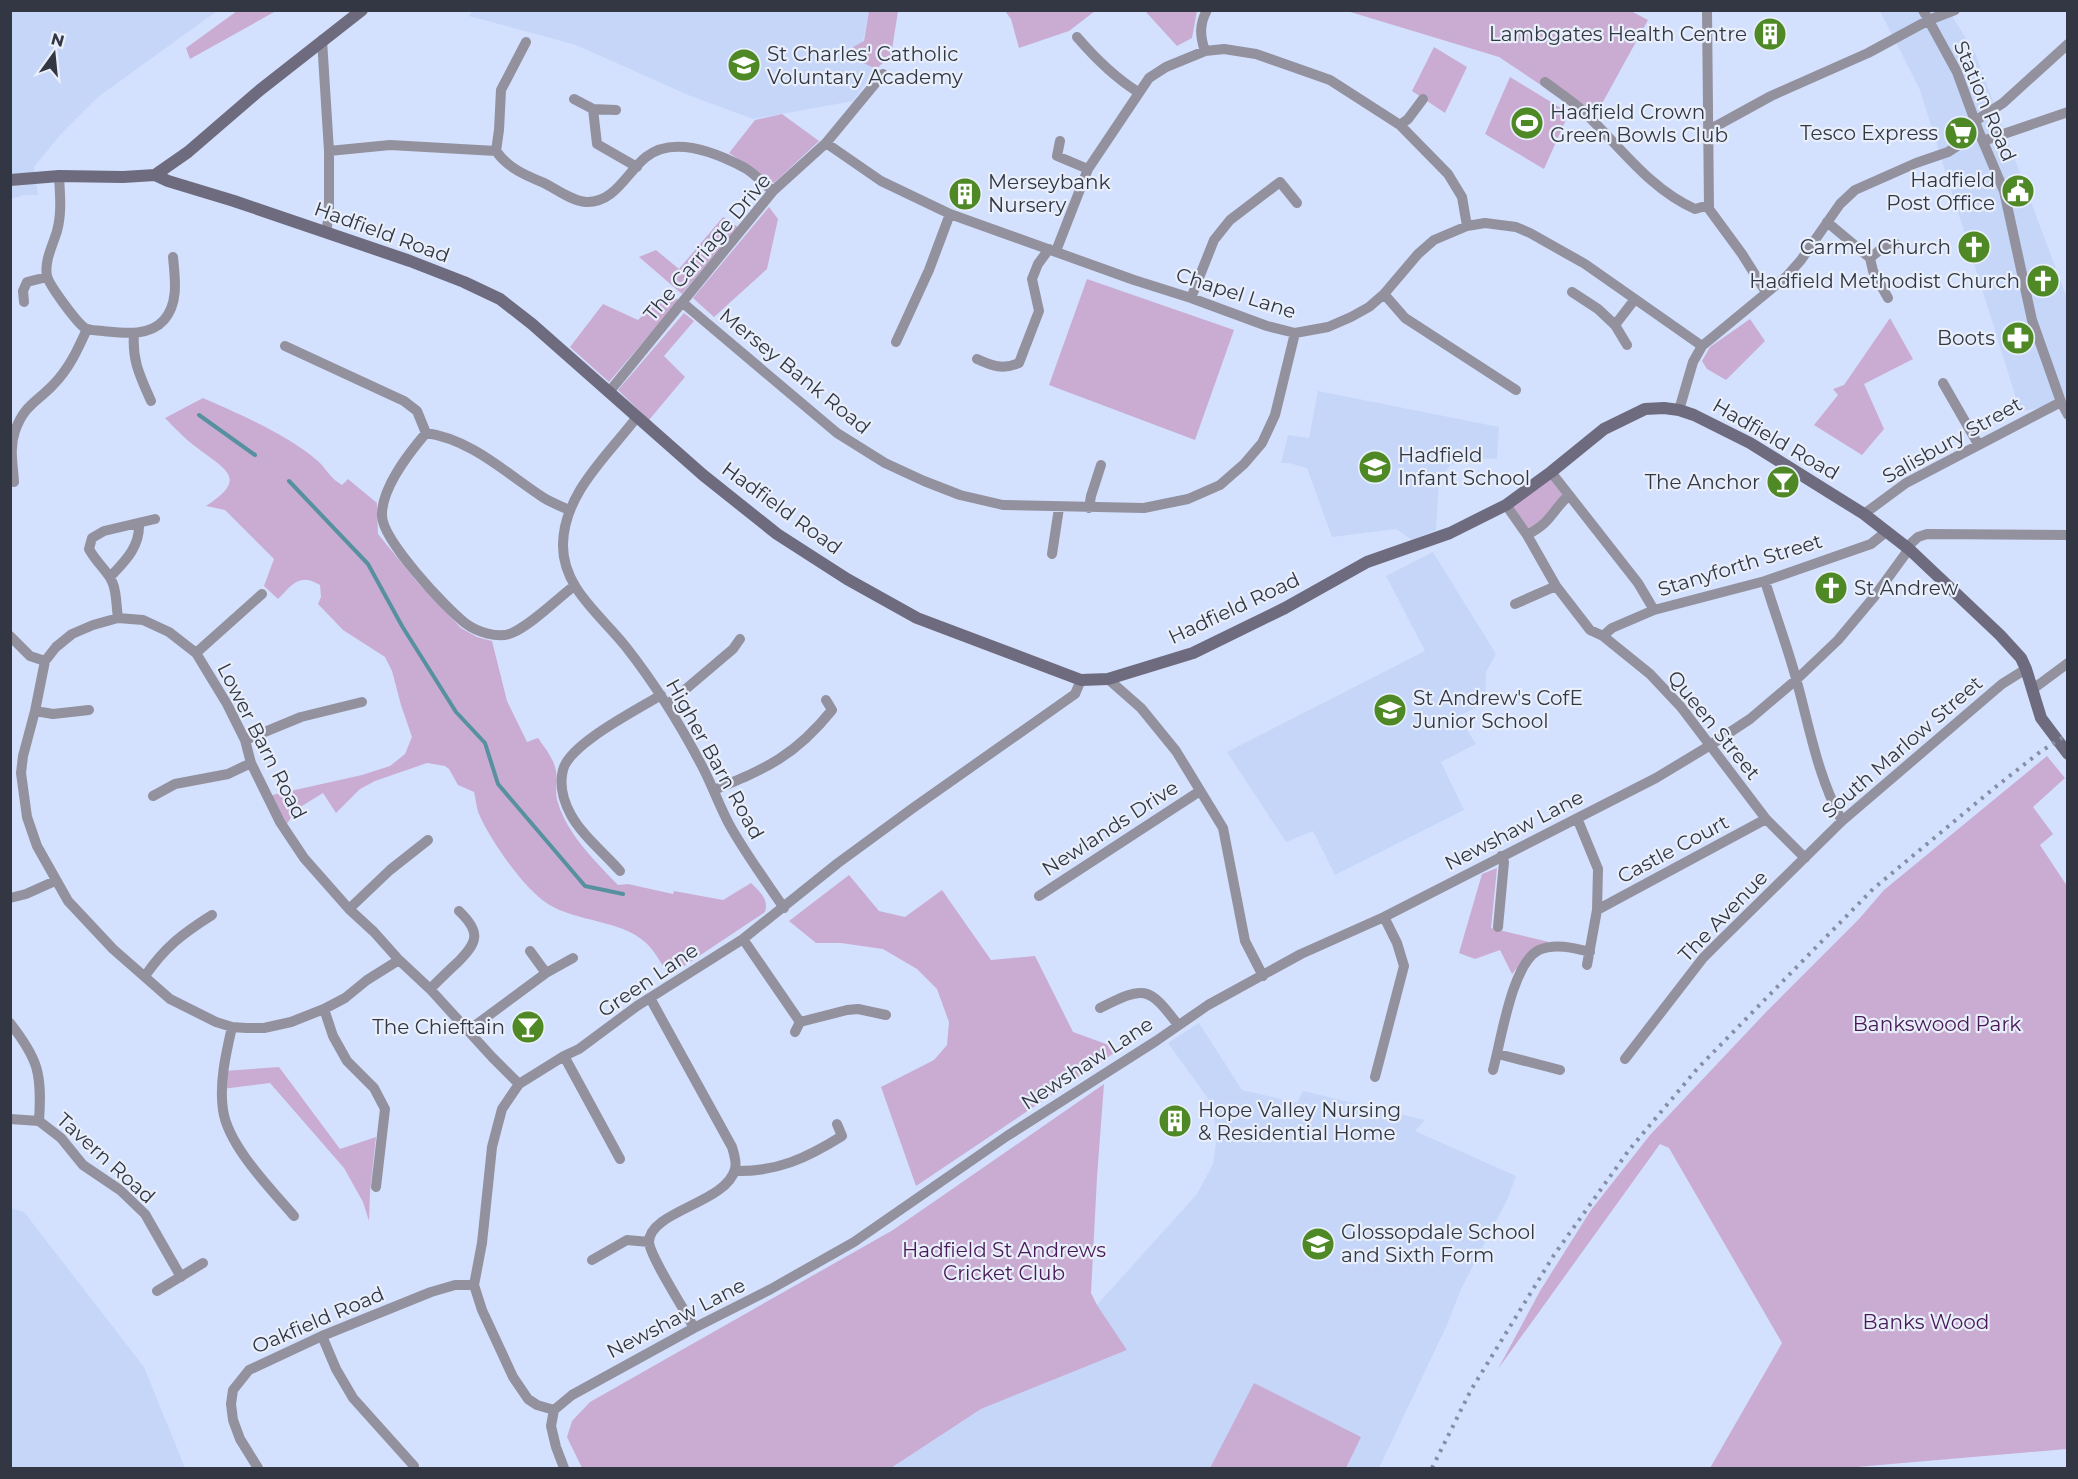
<svg xmlns="http://www.w3.org/2000/svg" width="2078" height="1479" font-family="Montserrat,sans-serif">
<style>
.built{fill:#c5d6f9}
.green{fill:#caacd3}
.lines{fill:none;stroke-linecap:round;stroke-linejoin:round}
.stream{stroke:#5791a0;stroke-width:4}
.street{stroke:#93919e;stroke-width:10}
.secondary{stroke:#6e6b7e;stroke-width:12}
.rail{stroke:#858fa4;stroke-width:4;stroke-dasharray:3 6;stroke-linecap:butt}
.labels{text-anchor:middle;stroke-width:4.5;stroke-linejoin:round;paint-order:stroke}
.poi-label{font-size:20px;fill:#323743;stroke:#e8eefa;text-anchor:end}
.street-label{font-size:20px;fill:#323743;stroke:#e8eefa}
.park-label{font-size:20px;fill:#481956;stroke:#e8eefa}
</style>
<rect width="100%" height="100%" fill="#d3e1fe"/>
<!-- built -->
<path class="built" d="M473,10L869,11L859,61L876,69L853,101L753,119L688,95L576,45L469,16Z
M11,11H217L98,97L61,134L34,167L38,195H24L11,199Z
M1880,11H1949L1975,53L2067,298V404L2020,411L1920,90Z
M1318,391L1499,427L1497,459L1466,458L1450,465L1439,481L1436,530L1412,540L1396,529L1332,537L1307,468L1289,463H1281L1288,435L1309,438Z
M1433,552L1496,654L1486,672L1485,700L1482,705L1458,716L1476,744L1441,762L1464,810L1335,875L1313,831L1286,842L1227,752L1425,651L1386,576Z
M1199,1023L1242,1090L1297,1103L1303,1091L1425,1120L1415,1131L1516,1176L1508,1198L1461,1289L1447,1325L1379,1468H891L981,1409L1127,1350L1097,1305L1197,1194L1213,1164L1217,1136L1212,1104L1168,1043Z
M11,1208L24,1212L144,1367L185,1468H11Z"/>
<!-- green -->
<path class="green" d="M1629,10L1648,20L1593,120L1499,57L1347,11Z
M237,11H276L190,59L186,48Z
M869,11H898L891,56L876,69L859,61L853,47L864,41Z
M1005,11H1095L1069,31L1019,48L1011,19Z
M1145,11H1197L1192,38L1177,46Z
M1434,47L1467,67L1445,113L1412,91Z
M1510,77L1569,113L1544,169L1485,134Z
M782,114L819,141L774,183L729,153L755,120Z
M769,207L778,219L767,269L714,317L693,298Z
M723,217L738,227L682,294L639,257L656,250L679,269Z
M1087,279L1234,330L1195,440L1049,385Z
M665,293L679,300L609,382L570,347L603,304L638,320Z
M684,313L694,321L664,356L685,377L649,420L618,390Z
M1890,318L1913,359L1864,384L1884,429L1862,455L1814,425L1838,395L1833,389L1844,385Z
M1750,319L1765,341L1726,380L1707,369L1702,361L1710,347Z
M203,398C239,414 289,435 319,462C327,470 331,479 342,485L348,479L377,503L378,534L418,583L461,628L477,637L492,641L507,701L527,742L538,738C545,748 554,759 556,771C558,781 554,792 558,803C568,835 595,861 618,885L628,884L673,894L674,891L723,900L751,883C760,892 769,899 765,912L669,976C662,965 655,951 645,942C620,920 577,922 548,904C524,889 490,840 479,814C476,807 476,799 474,792L458,785L449,769L445,766L427,763L375,781L360,789L336,813L323,793L297,809L284,828L268,796L362,775L390,766L405,754L412,737L401,705L392,671L385,657L343,630L318,604L321,597L320,585C299,572 292,585 278,599L264,586L274,559L225,510L206,506C249,478 226,470 196,447C185,439 175,428 165,418Z
M1550,477L1565,495L1548,516L1528,530L1510,505Z
M2047,756L2065,778L2033,807L2053,834L2040,845L2067,886V1449L1845,1468H1710L1782,1343L1669,1148L1660,1144L1498,1369L1540,1291L1591,1210L1650,1135L1768,1010L1859,919L1884,890Z
M1497,868L1491,928L1549,942L1532,950L1512,974L1500,950L1475,959L1459,953L1482,874Z
M849,875L879,911L905,917L942,890L991,960L1035,956L1073,1032L1120,1049L916,1186L881,1087L934,1060L947,1045L949,1022L937,989L917,969L883,949L841,943H816L789,921Z
M279,1067L340,1149L376,1137L370,1192L369,1221L363,1202L344,1168L270,1083L222,1089L224,1071Z
M1104,1084L1097,1177L1091,1293L1097,1305L1127,1350L981,1409L891,1468H582L567,1437L572,1421L590,1402L893,1230Z
M1254,1383L1361,1437L1346,1468H1210Z"/>
<g class="lines">
<!-- stream -->
<path class="stream" d="M199,415L255,455
M289,481L368,564L402,626L456,712L485,743L498,784L585,886L623,894"/>
<!-- street -->
<path class="street" d="M1707,10L1709,209L1742,254L1766,292
M1923,10L1957,72L1979,132L2004,191L2032,320L2061,402L2068,415
M1077,37C1095,58 1114,77 1138,92
M322,40L329,151V215L326,232
M1205,51C1200,36 1199,25 1207,10
M1545,82C1557,91 1571,100 1582,110C1618,144 1649,189 1695,209L1709,205
M574,99L593,109L616,110
M593,109L597,144L637,167
M1975,121L2003,103L2068,44
M1400,125L1408,119L1423,99
M1709,130L1771,96L1868,53L1929,20L1955,10
M1060,141L1057,156L1088,169
M1983,141L2068,112
M826,143L881,181L950,214L1134,280L1191,298L1267,326L1295,333L1328,327L1351,317L1369,307L1384,294L1418,254L1434,240L1467,226L1485,223L1516,227L1530,233L1585,264L1702,346
M329,151L390,145L496,151C508,168 525,175 544,183C556,189 572,201 586,202C615,203 627,172 646,157C674,135 717,153 745,168C755,174 764,184 773,191
M496,151L499,130L501,90L526,42
M59,176C60,195 62,213 57,231C53,245 44,261 47,276C49,285 77,323 85,328C90,331 98,330 103,331C123,333 149,337 164,320C179,303 175,278 173,257
M1827,222L1870,258L1873,271L1888,298
M1056,251L1088,169L1149,78L1166,67L1205,51L1224,49L1256,54L1330,80L1400,125L1448,174L1462,197L1467,226
M1870,258L1881,249L1896,244
M1572,292L1598,309L1615,325L1627,345
M1384,294L1405,318L1516,390
M1191,298L1214,240L1230,220L1280,182L1297,203
M24,302L23,291L27,282L47,277
M683,303L837,433L885,463L924,481L960,495L1003,505L1144,508L1188,499L1220,485L1244,464L1262,443L1275,415L1295,333
M1615,325L1635,299
M134,334C132,361 140,376 151,401
M896,342L929,270L950,214
M285,346L404,401L417,411L426,433
M977,359C992,366 1003,370 1019,363L1039,311L1032,279L1038,264L1049,249
M1943,383L1978,444
M609,392L773,191L826,143L883,74
M1679,410L1693,362L1702,346L1787,276L1801,260L1840,204L1855,190L1916,163L1948,152L1979,132
M637,417C608,455 564,493 563,544C562,588 601,615 626,647C655,684 680,724 702,766C712,785 719,805 729,824C745,853 765,880 784,908
M1551,472L1638,583L1654,610
M14,482C13,465 9,448 15,431C24,405 37,402 53,385C69,369 78,349 87,329
M1506,505L1527,535L1556,586L1590,630L1603,636L1650,674L1681,707L1766,819L1805,858
M1089,508L1091,496L1101,465
M569,510C561,506 552,503 544,498C507,474 471,439 426,433C409,453 381,488 382,516C383,541 445,607 465,623C477,632 498,639 512,633C531,625 557,599 574,586
M1864,514L1906,483L2061,402
M1527,535C1552,522 1551,512 1569,495
M1907,547L1918,537L1927,534L2068,535
M1052,554L1059,508
M110,577C125,561 140,547 139,524
M1765,581C1775,614 1788,648 1797,682C1810,730 1818,777 1842,821
M1515,604L1556,586
M118,618C116,605 117,587 109,576C102,566 95,560 89,549L92,538L104,531L155,519
M10,636L30,656L45,661
M1603,636L1612,628L1654,610L1765,581L1871,544L1887,531
M196,653L262,594
M1108,679L1141,708L1176,751L1223,828L1245,941L1263,976
M2033,689L2068,663
M667,705L733,649L740,639
M35,711L53,714L89,710
M245,740L301,717L362,702
M714,790C767,768 795,756 832,710L826,700
M153,796L175,784L228,774L251,763
M1577,818L1598,869L1597,910L1587,965
M620,871C604,853 582,835 571,815C564,802 559,785 563,770C569,744 637,710 661,695
M1039,896L1200,791
M10,898L26,894L55,881
M349,909L390,870L428,840
M1597,910L1766,819
M1498,927L1504,862L1501,856
M743,939L800,1022
M530,951L546,973
M399,960L367,980L345,998L324,1009L291,1022L264,1028H246L232,1027L216,1022L170,999L113,949L68,901L37,846L27,817L21,773L23,756L35,711L45,661L56,647L72,634L93,625L118,618L143,620L169,632L196,653L227,704L245,740L251,763L280,822L304,858L349,909L374,932L399,960L430,989L492,1057L519,1084
M145,976C165,947 182,934 212,915
M430,989C439,980 448,971 458,962C478,942 481,932 459,911
M650,998L732,1147C734,1154 737,1162 735,1169C727,1203 649,1211 649,1242C650,1257 685,1310 694,1328
M1100,1008C1144,986 1148,985 1178,1025
M324,1009L333,1036L347,1061L374,1088L385,1109L376,1187
M10,1023C39,1060 42,1074 39,1121
M232,1027C226,1053 219,1083 223,1110C228,1146 271,1189 294,1216
M469,1030L546,973L573,958
M795,1032L800,1022L847,1010L858,1009L886,1015
M1498,1054L1560,1070
M564,1056L620,1159
M1625,1059L1703,958L1722,939L1842,821L2002,684L2026,669
M1493,1070C1501,1041 1512,963 1539,950C1555,943 1574,948 1590,952
M1375,1077L1404,966L1397,943L1384,917
M10,1119L39,1121L61,1138L83,1165L120,1190L145,1214L181,1277
M735,1171C777,1172 807,1158 842,1136L837,1124
M592,1260L627,1240L649,1242
M157,1291L203,1263
M322,1336L336,1369L353,1398L414,1466
M554,1410L537,1405L528,1399L513,1377L482,1310L474,1285L482,1243L492,1147L502,1109L519,1084L564,1056L579,1049L637,1006L743,939L838,863L913,808L1075,694L1081,680
M258,1468L240,1439L233,1420L231,1404L233,1390L249,1370L322,1336L431,1292L455,1285H474
M564,1468L556,1447L551,1426L554,1410L572,1395L694,1328L771,1289L854,1242L1007,1136L1156,1041L1208,1005L1301,954L1384,917L1656,778L1709,746L1750,719L1796,680L1838,640L1874,597L1909,549"/>
<!-- secondary -->
<path class="secondary" d="M155,175L168,181L234,201L410,261L464,282L500,299L532,324L703,475L777,534L847,579L917,618L1081,680L1108,679L1193,653L1285,608L1367,562L1450,533L1506,505L1551,472L1604,429L1645,409L1664,408L1679,410L1694,415L1750,443L1864,514L1909,549L2000,635L2021,658L2026,669L2041,718L2068,754
M10,180L59,176L123,177L155,175L188,152L260,90L362,10"/>
<!-- rail -->
<path class="rail" d="M1432,1468L1471,1390L1554,1255L1629,1150L1697,1069L1873,889L1993,789L2040,752L2068,734"/>
</g>
<!-- icons -->
<defs>
<g id="building-disc" transform="scale(1.725)"><circle r="9.5" fill="#4e8926" stroke="#e8eefa"/><path d="M-4-6H4V6H1V3H-1V6H-4ZM-2.5-4.3h1.7v1.8h-1.7ZM.8-4.3h1.7v1.8H.8ZM-2.5-1h1.7V.8h-1.7ZM.8-1h1.7V.8H.8Z" fill="#fff"/></g>
<g id="school-disc" transform="scale(1.725)"><circle r="9.5" fill="#4e8926" stroke="#e8eefa"/><path d="M0-5L7-2L0 1L-7-2ZM-4 1L0 2.5L4 1V4Q0 6-4 4Z" fill="#fff"/></g>
<g id="stadium-disc" transform="scale(1.725)"><circle r="9.5" fill="#4e8926" stroke="#e8eefa"/><path d="M0-5a6.5 5 0 1 0 0 10a6.5 5 0 1 0 0-10ZM-3.5-1.8h7v3.6h-7Z" fill="#fff"/></g>
<g id="supermarket-disc" transform="scale(1.725)"><circle r="9.5" fill="#4e8926" stroke="#e8eefa"/><path d="M-6-5.5h2.5l.6 2H6L4.5 2H-2.5L-4.4-4H-6ZM-1.5 3.2a1.3 1.3 0 1 0 .1 0ZM3 3.2a1.3 1.3 0 1 0 .1 0Z" fill="#fff"/></g>
<g id="civic-disc" transform="scale(1.725)"><circle r="9.5" fill="#4e8926" stroke="#e8eefa"/><path d="M-.6-6.5H3V-4.5H.6V-3L4-1V1h2V6H-6V1h2V-1L-.6-3ZM-1.2 2.5V6h2.4V2.5Z" fill="#fff"/></g>
<g id="church-disc" transform="scale(1.725)"><circle r="9.5" fill="#4e8926" stroke="#e8eefa"/><path d="M-1.2-6h2.4v3.5h3.3v2.4h-3.3V6h-2.4V-.1h-3.3v-2.4h3.3Z" fill="#fff"/></g>
<g id="pharmacy-disc" transform="scale(1.725)"><circle r="9.5" fill="#4e8926" stroke="#e8eefa"/><path d="M-2-6h4v4h4v4h-4v4h-4v-4h-4v-4h4Z" fill="#fff"/></g>
<g id="bar-disc" transform="scale(1.725)"><circle r="9.5" fill="#4e8926" stroke="#e8eefa"/><path d="M-6-5H6L.8 .8V4.5H3.5V6h-7V4.5H-.8V.8Z" fill="#fff"/></g>
</defs>
<g fill-rule="evenodd">
<use href="#building-disc" x="1770" y="34"/>
<use href="#school-disc" x="744" y="65"/>
<use href="#stadium-disc" x="1527" y="123"/>
<use href="#supermarket-disc" x="1961" y="133"/>
<use href="#civic-disc" x="2018" y="191"/>
<use href="#building-disc" x="965" y="194"/>
<use href="#church-disc" x="1974" y="247"/>
<use href="#church-disc" x="2043" y="281"/>
<use href="#pharmacy-disc" x="2018" y="338"/>
<use href="#school-disc" x="1375" y="467"/>
<use href="#bar-disc" x="1783" y="482"/>
<use href="#church-disc" x="1831" y="588"/>
<use href="#school-disc" x="1390" y="710"/>
<use href="#bar-disc" x="528" y="1027"/>
<use href="#building-disc" x="1175" y="1121"/>
<use href="#school-disc" x="1318" y="1244"/>
</g>
<g class="labels">
<!-- poi labels -->
<g class="poi-label">
<text x="1747" y="41">Lambgates Health Centre</text>
<text x="767" y="61" text-anchor="start">St Charles' Catholic<tspan x="767" dy="23">Voluntary Academy</tspan></text>
<text x="1550" y="119" text-anchor="start">Hadfield Crown<tspan x="1550" dy="23">Green Bowls Club</tspan></text>
<text x="1938" y="140">Tesco Express</text>
<text x="1995" y="187">Hadfield<tspan x="1995" dy="23">Post Office</tspan></text>
<text x="988" y="189" text-anchor="start">Merseybank<tspan x="988" dy="23">Nursery</tspan></text>
<text x="1951" y="254">Carmel Church</text>
<text x="2020" y="288">Hadfield Methodist Church</text>
<text x="1995" y="345">Boots</text>
<text x="1398" y="462" text-anchor="start">Hadfield<tspan x="1398" dy="23">Infant School</tspan></text>
<text x="1760" y="489">The Anchor</text>
<text x="1854" y="595" text-anchor="start">St Andrew</text>
<text x="1413" y="705" text-anchor="start">St Andrew's CofE<tspan x="1413" dy="23">Junior School</tspan></text>
<text x="505" y="1034">The Chieftain</text>
<text x="1198" y="1117" text-anchor="start">Hope Valley Nursing<tspan x="1198" dy="23">&amp; Residential Home</tspan></text>
<text x="1341" y="1239" text-anchor="start">Glossopdale School<tspan x="1341" dy="23">and Sixth Form</tspan></text>
</g>
<!-- street labels -->
<g class="street-label">
<text transform="translate(1985 101) rotate(67)" y="7">Station Road</text>
<text transform="translate(382 232) rotate(20)" y="7">Hadfield Road</text>
<text transform="translate(707 247) rotate(-50)" y="7">The Carriage Drive</text>
<text transform="translate(1236 293) rotate(18)" y="7">Chapel Lane</text>
<text transform="translate(795 371) rotate(39)" y="7">Mersey Bank Road</text>
<text transform="translate(1776 439) rotate(30)" y="7">Hadfield Road</text>
<text transform="translate(1952 440) rotate(-29)" y="7">Salisbury Street</text>
<text transform="translate(782 508) rotate(36)" y="7">Hadfield Road</text>
<text transform="translate(1740 565) rotate(-17)" y="7">Stanyforth Street</text>
<text transform="translate(1234 608) rotate(-25)" y="7">Hadfield Road</text>
<text transform="translate(1714 725) rotate(51)" y="7">Queen Street</text>
<text transform="translate(262 741) rotate(63)" y="7">Lower Barn Road</text>
<text transform="translate(1902 747) rotate(-41)" y="7">South Marlow Street</text>
<text transform="translate(715 759) rotate(61)" y="7">Higher Barn Road</text>
<text transform="translate(1110 828) rotate(-33)" y="7">Newlands Drive</text>
<text transform="translate(1514 830) rotate(-27)" y="7">Newshaw Lane</text>
<text transform="translate(1673 849) rotate(-28)" y="7">Castle Court</text>
<text transform="translate(1723 916) rotate(-46)" y="7">The Avenue</text>
<text transform="translate(648 980) rotate(-34)" y="7">Green Lane</text>
<text transform="translate(1087 1063) rotate(-33)" y="7">Newshaw Lane</text>
<text transform="translate(106 1158) rotate(42)" y="7">Tavern Road</text>
<text transform="translate(676 1318) rotate(-27)" y="7">Newshaw Lane</text>
<text transform="translate(318 1320) rotate(-23)" y="7">Oakfield Road</text>
</g>
<!-- park labels -->
<g class="park-label">
<text x="1937" y="1031">Bankswood Park</text>
<text x="1004" y="1257">Hadfield St Andrews<tspan x="1004" dy="23">Cricket Club</tspan></text>
<text x="1926" y="1329">Banks Wood</text>
</g>
</g>
<!-- border -->
<rect width="2078" height="1479" fill="none" stroke="#323743" stroke-width="24"/>
<!-- north arrow -->
<g transform="translate(54 54) rotate(15)" stroke="#e8eefa" stroke-width="4.5" paint-order="stroke">
<path d="M0-4.5L10 22L0 15L-10 22Z" fill="#323743"/>
<text y="-9" font-size="16" font-weight="bold" text-anchor="middle" fill="#323743">N</text>
</g>
</svg>
